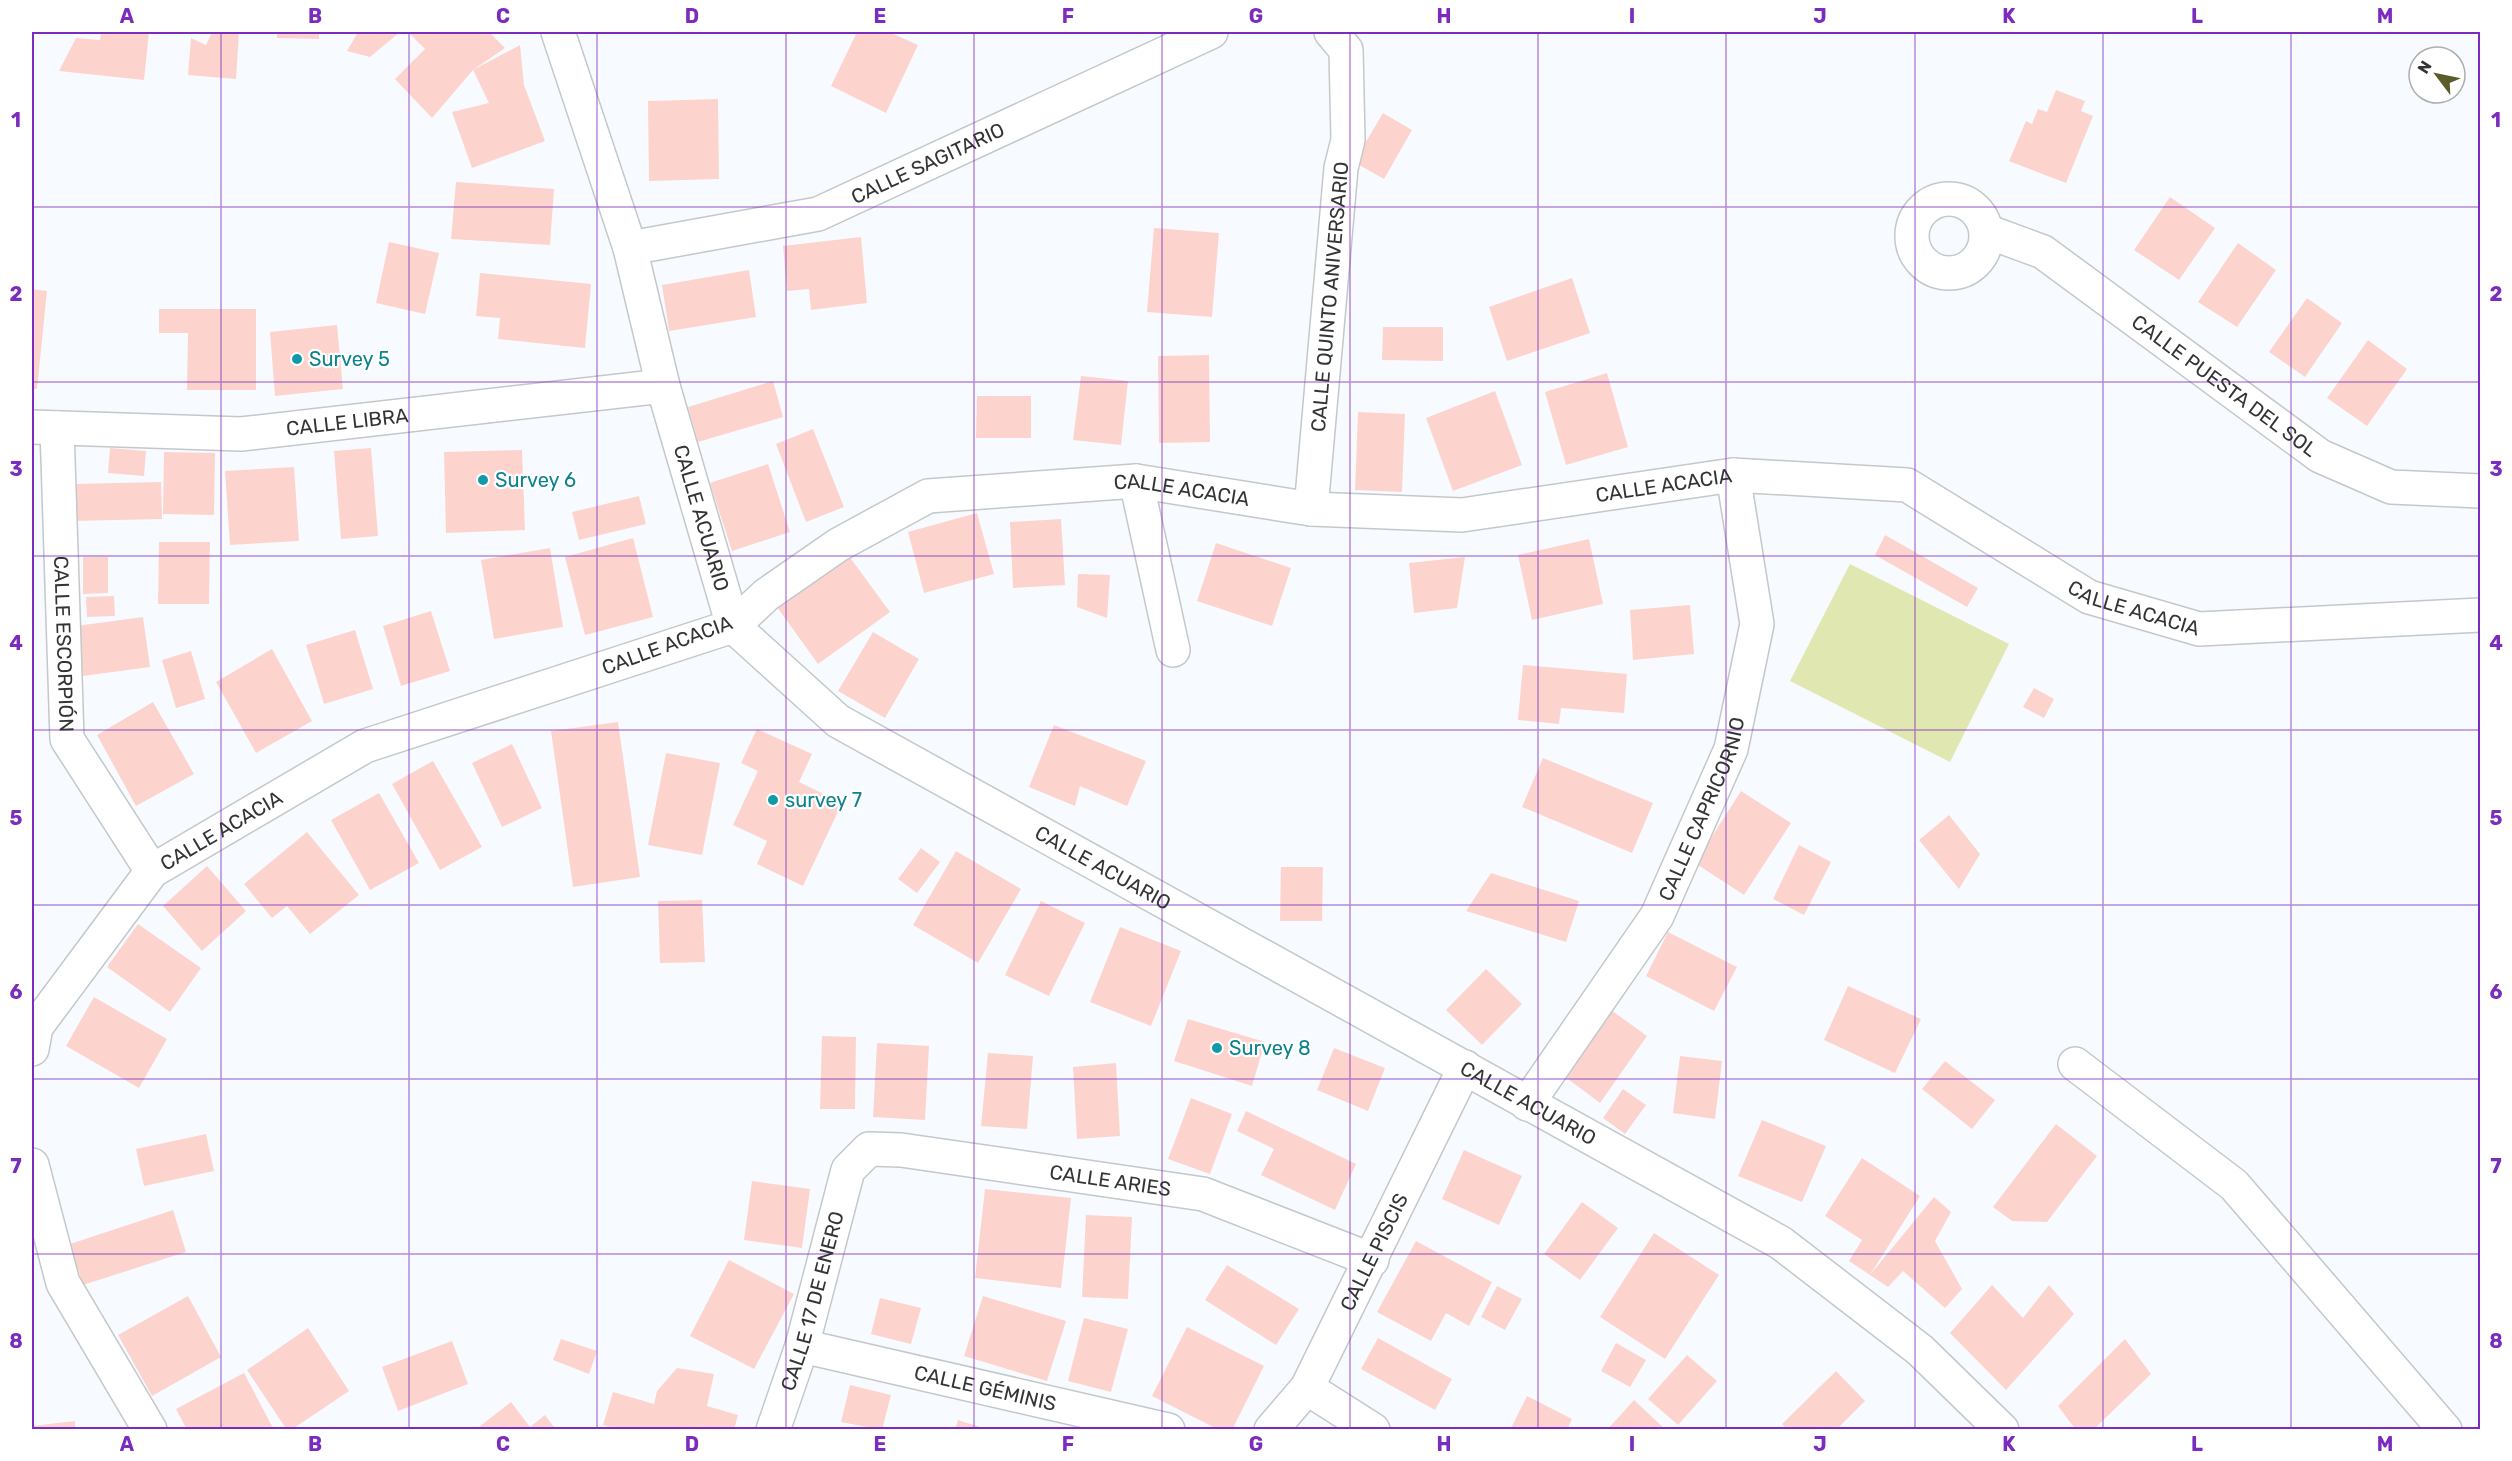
<svg xmlns="http://www.w3.org/2000/svg" width="2512" height="1461" font-family="Rubik,sans-serif">
<style>
.green{fill:#e1e7b0}
.building{fill:#fdd4cd}
.lines{fill:none;stroke-linecap:round;stroke-linejoin:round}
.minor-casing{stroke:#c3c8cb;stroke-width:36}
.minor{stroke:#fff;stroke-width:33}
.grid{fill:none;stroke:#7b2cbf;stroke-width:1.5;stroke-opacity:0.55}
.culture-dot{fill:#0f9aa8;stroke:#fff;stroke-width:2}
.labels{text-anchor:middle;stroke-width:4.5;stroke-linejoin:round;paint-order:stroke}
.street-label{font-size:20px;fill:#323435;stroke:#fff}
.culture-label{font-size:20px;fill:#0d838f;stroke:#fff;text-anchor:start}
.neatline{fill:none;stroke:#7b2cbf;stroke-width:2}
.grid-label{font-size:20px;text-anchor:middle;font-weight:bold;fill:#7b2cbf}
</style>
<rect width="100%" height="100%" fill="#f7fbff"/>
<!-- green -->
<path class="green" d="M1850,564L2009,644L1950,762L1790,681Z"/>
<!-- building -->
<path class="building" d="M101,32H149L144,80L59,71L76,38L100,40Z
M212,32H239L236,79L188,75L191,38L206,45Z
M277,32H319V39L277,38Z
M358,32H400L370,57L347,51Z
M408,32H489L505,48L473,70L432,118L395,79L425,49Z
M857,32H889L918,45L886,113L831,86Z
M520,45L524,85L545,141L472,168L452,112L489,103L473,70Z
M2056,90L2085,101L2081,111L2093,116L2066,183L2009,161L2026,121L2032,124L2038,109L2047,112Z
M718,99L719,179L649,181L648,101Z
M1383,113L1412,130L1384,179L1354,162Z
M456,182L554,189L550,245L451,239Z
M2170,197L2215,228L2179,280L2134,250Z
M1154,228L1219,233L1212,317L1147,312Z
M861,237L867,303L811,310L809,289L787,291L783,246Z
M389,242L439,253L425,314L376,303Z
M2238,243L2276,270L2237,327L2198,302Z
M749,270L756,317L669,331L662,285Z
M480,273L591,284L585,348L498,339L500,318L476,316Z
M1572,278L1590,333L1507,361L1489,307Z
M32,289L47,291L37,389H32Z
M2307,298L2342,323L2305,377L2269,352Z
M159,309H256V390H187L188,333H159Z
M337,325L343,389L275,396L270,332Z
M1383,327H1443V361L1382,360Z
M2368,340L2407,369L2367,426L2327,398Z
M1209,355L1210,442L1159,443L1158,356Z
M1607,373L1628,447L1566,465L1545,392Z
M1081,376L1128,381L1121,445L1073,440Z
M773,381L783,417L698,442L688,407Z
M1495,391L1522,465L1453,491L1426,418Z
M977,396H1031V438H976Z
M1358,412L1405,414L1402,492L1355,490Z
M813,429L844,507L806,522L776,444Z
M110,448L146,451L144,476L108,473Z
M371,448L378,536L341,539L334,451Z
M522,450L525,530L446,533L444,452Z
M164,452L215,453L214,515L163,514Z
M768,464L790,532L732,551L710,483Z
M294,467L299,541L230,545L225,471Z
M161,482L162,519L73,521V484Z
M639,496L646,524L579,540L572,512Z
M977,513L994,574L924,593L908,532Z
M1061,519L1065,585L1013,588L1010,522Z
M1885,535L1978,588L1967,607L1875,555Z
M633,538L653,617L585,635L565,557Z
M1589,539L1603,604L1532,620L1518,555Z
M159,542H210L209,604H158Z
M1216,543L1291,568L1272,626L1197,601Z
M550,548L563,627L494,639L481,560Z
M849,556L890,612L818,664L777,607Z
M83,557H108V593L83,594Z
M1465,557L1457,608L1414,613L1409,563Z
M1078,574L1110,575L1107,618L1077,607Z
M114,596L115,616L87,617L86,597Z
M1690,605L1694,654L1633,660L1630,610Z
M431,611L450,671L401,686L383,626Z
M143,617L150,667L83,676L76,626Z
M355,630L373,689L324,704L306,645Z
M873,632L919,659L885,718L838,691Z
M272,649L312,721L256,753L216,682Z
M191,651L205,699L176,708L162,660Z
M1523,665L1627,674L1624,713L1561,708L1559,724L1518,720Z
M2034,688L2054,699L2044,718L2023,707Z
M153,702L194,774L136,806L97,735Z
M618,722L640,877L573,887L551,731Z
M1054,725L1146,761L1127,806L1080,786L1075,806L1029,787Z
M757,729L812,754L799,782L842,803L803,886L757,864L767,841L733,825L758,771L741,763Z
M512,744L542,808L502,827L472,763Z
M666,753L720,763L702,855L648,845Z
M1543,758L1653,803L1632,853L1522,807Z
M433,761L482,847L440,870L392,784Z
M1741,791L1791,823L1744,895L1695,863Z
M379,793L419,863L370,890L331,820Z
M1949,815L1980,854L1959,889L1919,840Z
M307,832L359,895L310,934L287,906L272,918L244,884Z
M1799,845L1831,862L1804,915L1773,899Z
M921,848L940,862L917,893L898,879Z
M956,851L1021,889L978,963L913,925Z
M207,866L246,911L202,951L163,906Z
M1281,867H1323L1322,921H1280Z
M1491,873L1579,901L1566,942L1466,911Z
M702,900L705,962L660,963L658,901Z
M1041,901L1085,923L1049,996L1005,975Z
M138,924L201,968L170,1012L107,967Z
M1120,927L1181,951L1151,1026L1090,1002Z
M1668,932L1737,967L1714,1011L1646,976Z
M1486,969L1522,1004L1482,1045L1446,1010Z
M1848,986L1921,1019L1895,1073L1824,1040Z
M94,997L167,1039L139,1088L66,1046Z
M1611,1010L1647,1036L1600,1103L1564,1076Z
M1188,1019L1265,1042L1252,1086L1174,1061Z
M822,1036L856,1037L855,1109H820Z
M877,1043L929,1046L925,1120L873,1117Z
M1334,1048L1385,1068L1368,1111L1317,1090Z
M988,1053L1033,1056L1027,1129L981,1126Z
M1680,1056L1722,1061L1715,1119L1673,1113Z
M1945,1061L1995,1100L1972,1129L1922,1089Z
M1116,1063L1120,1136L1077,1139L1073,1067Z
M1623,1089L1646,1105L1625,1134L1603,1118Z
M1191,1098L1232,1114L1210,1174L1168,1159Z
M1246,1111L1356,1164L1335,1210L1261,1175L1274,1149L1237,1131Z
M1762,1120L1826,1146L1802,1202L1738,1176Z
M2056,1124L2097,1156L2047,1222L2012,1221L1993,1207Z
M206,1134L214,1171L144,1186L136,1149Z
M1464,1150L1522,1176L1499,1225L1442,1199Z
M1862,1158L1920,1196L1870,1275L1849,1261L1862,1240L1825,1216Z
M752,1181L810,1189L802,1248L744,1240Z
M985,1189L1071,1198L1061,1288L975,1278Z
M1934,1197L1951,1212L1935,1241L1962,1289L1945,1308L1903,1271L1888,1287L1870,1275Z
M1582,1202L1618,1228L1580,1280L1544,1254Z
M173,1210L186,1252L83,1285L70,1244Z
M1086,1215L1132,1217L1128,1299L1082,1297Z
M1654,1233L1719,1275L1665,1359L1600,1317Z
M1416,1241L1492,1282L1469,1326L1446,1313L1431,1341L1377,1312Z
M729,1260L794,1294L754,1369L690,1336Z
M1227,1265L1299,1309L1276,1345L1205,1300Z
M1992,1285L2023,1318L2049,1285L2074,1314L2006,1390L1950,1333Z
M1497,1286L1522,1299L1505,1330L1481,1317Z
M188,1296L221,1357L152,1396L118,1335Z
M983,1296L1066,1321L1047,1381L964,1356Z
M880,1298L921,1308L911,1344L871,1334Z
M1084,1318L1128,1329L1111,1392L1068,1381Z
M1187,1327L1264,1366L1232,1430H1219L1152,1396Z
M308,1328L349,1391L291,1430H287L247,1370Z
M1378,1338L1452,1379L1435,1410L1361,1369Z
M561,1339L597,1351L589,1374L553,1360Z
M2125,1339L2151,1374L2093,1430H2076L2058,1406Z
M452,1341L468,1384L398,1411L382,1367Z
M1616,1343L1646,1360L1630,1387L1601,1371Z
M1687,1355L1717,1381L1678,1425L1648,1399Z
M677,1368L714,1374L707,1406L738,1415L734,1430H619L603,1425L613,1392L654,1404L657,1391Z
M1836,1371L1865,1401L1836,1430H1788L1782,1424Z
M244,1373L274,1430H187L176,1409Z
M850,1385L891,1395L882,1430L841,1422Z
M1527,1396L1572,1419L1567,1430H1510Z
M1634,1400L1666,1430H1607Z
M511,1402L530,1427L545,1415L556,1430H475Z
M958,1420L986,1429V1430H955Z
M75,1421V1430H32V1426Z"/>
<g class="lines">
<!-- minor casing -->
<g class="minor-casing">
<g id="minor">
<path id="s1" d="M558,32L630,248L663,386L733,626L838,721L1781,1243L1920,1350L2002,1430"/>
<circle cx="1949" cy="236" r="37"/>
<path id="s2" d="M1986,231L2043,252L2320,456L2391,487L2480,491"/>
<path id="s3" d="M630,248L818,214L1211,32"/>
<path id="s4" d="M32,427L241,434L663,386"/>
<path id="s5" d="M57,428L67,739L152,871"/>
<path d="M1136,481L1173,650"/>
<path id="s6" d="M1311,509L1341,168L1348,140L1346,50L1331,32"/>
<path id="s7" d="M32,1049L36,1027L152,871L365,746L733,626L766,595L838,545L928,496L1136,481L1311,509L1462,515L1733,475L1907,485L2089,597L2199,629L2480,615"/>
<path d="M2075,1064L2234,1185L2445,1430"/>
<path id="s8" d="M1527,1104L1657,916L1731,749L1757,624L1733,475"/>
<path d="M32,1165L63,1283L150,1430"/>
<path id="s9" d="M802,1346L1168,1430"/>
<path d="M1307,1388L1373,1430"/>
<path id="s10" d="M773,1430L802,1346L848,1170L869,1149L901,1150L1203,1194L1372,1260"/>
<path id="s11" d="M1271,1430L1307,1388L1465,1067"/>
</g>
</g>
<!-- minor -->
<use href="#minor" class="minor"/>
</g>
<!-- grid -->
<path class="grid" d="M221,32V1430M409,32V1430M597,32V1430M786,32V1430M974,32V1430M1162,32V1430M1350,32V1430M1538,32V1430M1726,32V1430M1915,32V1430M2103,32V1430M2291,32V1430M32,207H2480M32,382H2480M32,556H2480M32,730H2480M32,905H2480M32,1079H2480M32,1254H2480"/>
<!-- markers -->
<g class="culture-dot">
<circle cx="297" cy="359" r="6"/>
<circle cx="483" cy="480" r="6"/>
<circle cx="773" cy="800" r="6"/>
<circle cx="1217" cy="1048" r="6"/>
</g>
<g class="labels">
<!-- street labels -->
<g class="street-label">
<text dy="7" stroke="none"><textPath href="#s3" startOffset="312">CALLE SAGITARIO</textPath></text>
<text dy="7" stroke="none"><textPath href="#s6" startOffset="213">CALLE QUINTO ANIVERSARIO</textPath></text>
<text dy="7" stroke="none"><textPath href="#s2" startOffset="286">CALLE PUESTA DEL SOL</textPath></text>
<text dy="7" stroke="none"><textPath href="#s4" startOffset="316">CALLE LIBRA</textPath></text>
<text dy="7" stroke="none"><textPath href="#s7" startOffset="1827">CALLE ACACIA</textPath></text>
<text dy="7" stroke="none"><textPath href="#s7" startOffset="1341">CALLE ACACIA</textPath></text>
<text dy="7" stroke="none"><textPath href="#s1" startOffset="507">CALLE ACUARIO</textPath></text>
<text dy="7" stroke="none"><textPath href="#s7" startOffset="2331">CALLE ACACIA</textPath></text>
<text dy="7" stroke="none"><textPath href="#s5" startOffset="216">CALLE ESCORPIÓN</textPath></text>
<text transform="translate(667 645) rotate(-20)" y="7">CALLE ACACIA</text>
<text dy="7" stroke="none"><textPath href="#s8" startOffset="345">CALLE CAPRICORNIO</textPath></text>
<text dy="7" stroke="none"><textPath href="#s7" startOffset="297">CALLE ACACIA</textPath></text>
<text dy="7" stroke="none"><textPath href="#s1" startOffset="1064">CALLE ACUARIO</textPath></text>
<text dy="7" stroke="none"><textPath href="#s1" startOffset="1550">CALLE ACUARIO</textPath></text>
<text dy="7" stroke="none"><textPath href="#s10" startOffset="544">CALLE ARIES</textPath></text>
<text dy="7" stroke="none"><textPath href="#s11" startOffset="207">CALLE PISCIS</textPath></text>
<text dy="7" stroke="none"><textPath href="#s10" startOffset="135">CALLE 17 DE ENERO</textPath></text>
<text dy="7" stroke="none"><textPath href="#s9" startOffset="188">CALLE GÉMINIS</textPath></text>
</g>
<!-- culture labels -->
<g class="culture-label">
<text x="309" y="366">Survey 5</text>
<text x="495" y="487">Survey 6</text>
<text x="785" y="807">survey 7</text>
<text x="1229" y="1055">Survey 8</text>
</g>
</g>
<!-- border -->
<rect width="2512" height="1461" fill="none" stroke="#ffffff" stroke-width="66"/>
<!-- north arrow -->
<g transform="translate(2437 75) rotate(302)"><circle r="28" fill="#ffffff" stroke="#adaeae" stroke-width="1.5"/>
<path d="M0-4.5L10 22L0 15L-10 22Z" fill="#5a5c2a"/>
<text y="-9" font-size="16" font-weight="bold" text-anchor="middle" fill="#323435">N</text>
</g>
<rect x="33" y="33" width="2446" height="1395" class="neatline"/>
<g class="grid-label">
<text x="127" y="23">A</text>
<text x="315" y="23">B</text>
<text x="503" y="23">C</text>
<text x="692" y="23">D</text>
<text x="880" y="23">E</text>
<text x="1068" y="23">F</text>
<text x="1256" y="23">G</text>
<text x="1444" y="23">H</text>
<text x="1632" y="23">I</text>
<text x="1820" y="23">J</text>
<text x="2009" y="23">K</text>
<text x="2197" y="23">L</text>
<text x="2385" y="23">M</text>
<text x="16" y="127">1</text>
<text x="2496" y="127">1</text>
<text x="16" y="301">2</text>
<text x="2496" y="301">2</text>
<text x="16" y="476">3</text>
<text x="2496" y="476">3</text>
<text x="16" y="650">4</text>
<text x="2496" y="650">4</text>
<text x="16" y="825">5</text>
<text x="2496" y="825">5</text>
<text x="16" y="999">6</text>
<text x="2496" y="999">6</text>
<text x="16" y="1173">7</text>
<text x="2496" y="1173">7</text>
<text x="16" y="1348">8</text>
<text x="2496" y="1348">8</text>
<text x="127" y="1451">A</text>
<text x="315" y="1451">B</text>
<text x="503" y="1451">C</text>
<text x="692" y="1451">D</text>
<text x="880" y="1451">E</text>
<text x="1068" y="1451">F</text>
<text x="1256" y="1451">G</text>
<text x="1444" y="1451">H</text>
<text x="1632" y="1451">I</text>
<text x="1820" y="1451">J</text>
<text x="2009" y="1451">K</text>
<text x="2197" y="1451">L</text>
<text x="2385" y="1451">M</text>
</g>
</svg>
